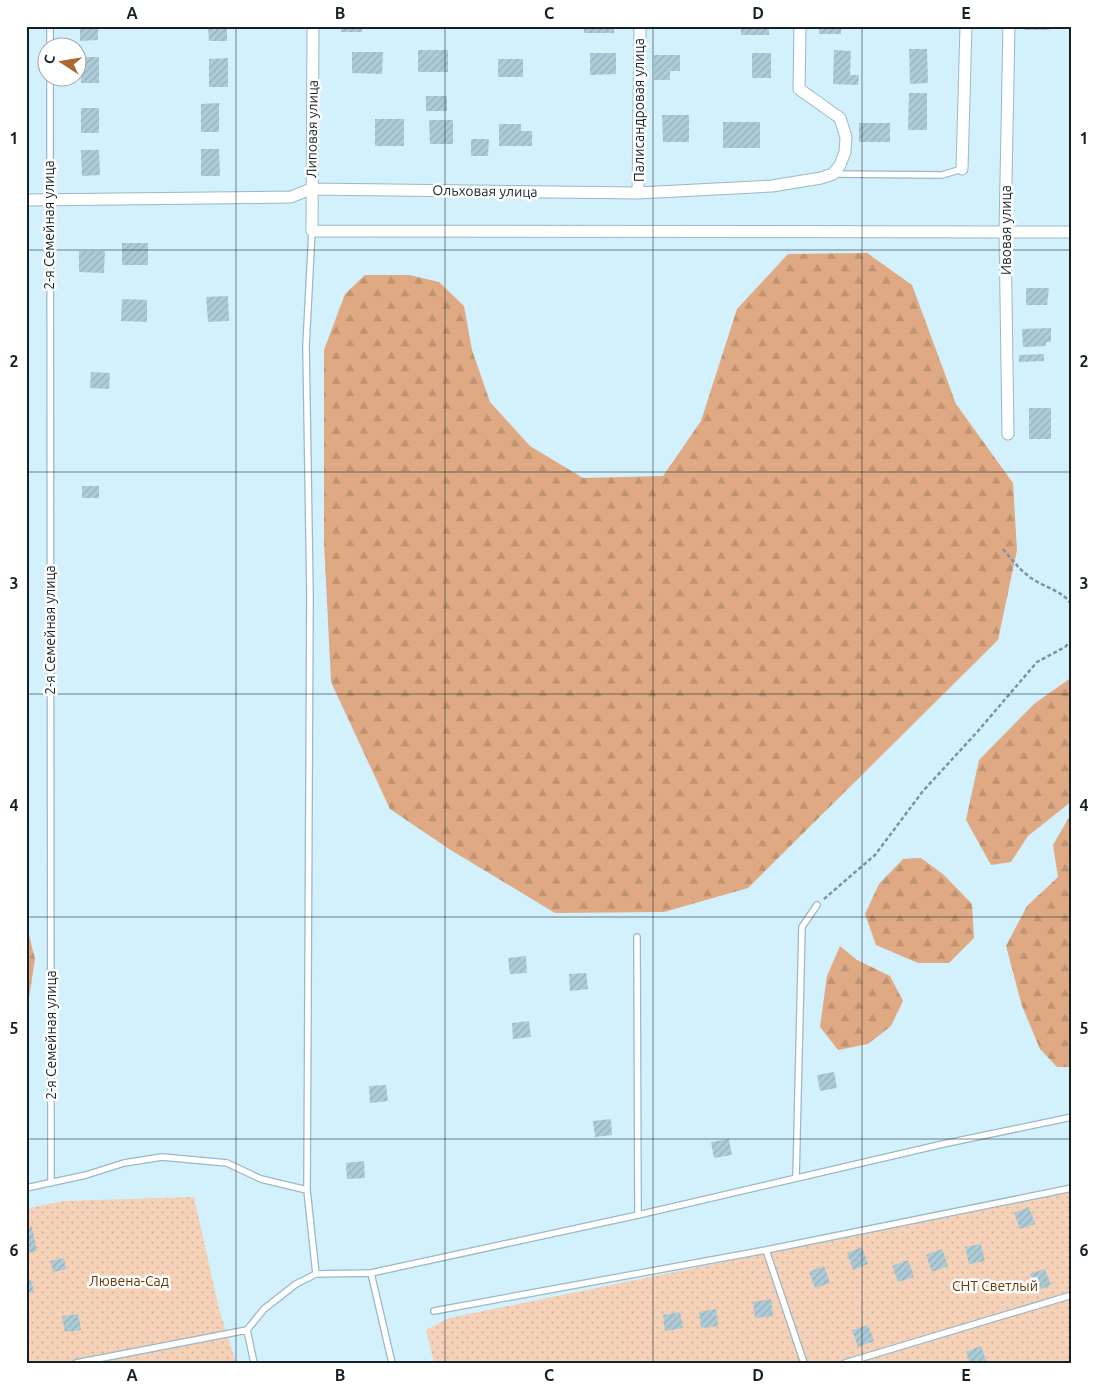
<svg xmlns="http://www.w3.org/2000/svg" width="1098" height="1389" font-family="Ubuntu,sans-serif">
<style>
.forest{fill:url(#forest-firs)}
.garden{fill:url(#garden-dots)}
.building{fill:url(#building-hatch)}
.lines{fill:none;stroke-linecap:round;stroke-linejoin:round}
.lane-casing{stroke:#9bb8c4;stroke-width:8}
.street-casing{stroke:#9bb8c4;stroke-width:13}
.path{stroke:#7d939b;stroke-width:2.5;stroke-dasharray:4 2.5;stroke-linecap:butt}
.lane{stroke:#fff;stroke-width:5.5}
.street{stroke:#fff;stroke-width:11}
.grid{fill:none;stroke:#162126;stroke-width:1;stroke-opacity:0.55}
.labels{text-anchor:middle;stroke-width:5;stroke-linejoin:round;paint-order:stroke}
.street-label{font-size:14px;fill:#162126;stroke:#fff}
.park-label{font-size:14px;fill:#673605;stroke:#fff}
.neatline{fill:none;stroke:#162126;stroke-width:2}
.grid-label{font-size:16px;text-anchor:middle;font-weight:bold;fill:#162126}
</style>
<defs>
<pattern id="forest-firs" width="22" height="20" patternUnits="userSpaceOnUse" patternTransform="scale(1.25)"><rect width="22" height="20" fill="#dfaa83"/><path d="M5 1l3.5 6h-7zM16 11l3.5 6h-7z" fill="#bf9271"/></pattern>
<pattern id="garden-dots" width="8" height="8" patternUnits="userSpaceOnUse" patternTransform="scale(1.25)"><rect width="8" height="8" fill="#f5d1b7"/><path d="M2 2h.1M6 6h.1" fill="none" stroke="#d1b39d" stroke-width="1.8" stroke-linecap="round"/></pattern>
<pattern id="building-hatch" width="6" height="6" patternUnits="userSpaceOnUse" patternTransform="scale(1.25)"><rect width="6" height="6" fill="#aeccd8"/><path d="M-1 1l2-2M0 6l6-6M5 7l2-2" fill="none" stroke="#95afb9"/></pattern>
</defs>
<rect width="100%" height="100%" fill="#d2f1fd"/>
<!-- forest -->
<path class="forest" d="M867,253L912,285L956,404L1013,483L1017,550L998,640L748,888L664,912L555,913L449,849L390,809L331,682L324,542V350L345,294L365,275H409L439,282L464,306L472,350L490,402L530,446L583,478L663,476L701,421L737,309L788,254Z
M1072,677V801L1028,836L1011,862L991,865L966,820L979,760L1034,704Z
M1072,812V1067H1057L1040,1049L1022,1006L1006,946L1027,906L1058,877L1053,845Z
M921,858L944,875L972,904L974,938L949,963H918L876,945L865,914L879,884L903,859Z
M26,923L35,959L26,1017Z
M840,946L857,960L890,976L903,1001L891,1026L868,1044L838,1050L820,1027L827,976Z"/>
<!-- garden -->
<path class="garden" d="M1072,1191V1363H434L426,1330L449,1318Z
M194,1197L219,1309L236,1363H26V1209L63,1201Z"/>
<!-- building -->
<path class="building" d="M80,26H98V40L80,41Z
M208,26H227V41H209Z
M341,26H362V32H341Z
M584,26H614V33H584Z
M741,26H769V35H741Z
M819,26H841V34H819Z
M1024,26H1049V30H1024Z
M909,49H927L928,83L910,84Z
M418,50H448V72H418Z
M834,50L851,51L850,75H859L858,85L833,84Z
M352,52H383L382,74L352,73Z
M590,53H616V74L590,75Z
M752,53H771V78H752Z
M654,55H680V71H670V80H654Z
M81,57H99V83H81Z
M228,58V87H209V59Z
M498,59H523V77H498Z
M909,93H927V130H908Z
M426,96H447V111H426Z
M219,103V132H201V104Z
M81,108H99V133H81Z
M662,115H689V142H663Z
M375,119H404V146H375Z
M429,120H453V144H430Z
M723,122H760V148H723Z
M859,123H890V142H859Z
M499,124H521V131H532V146H499Z
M471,139H489L488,156H471Z
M201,149H219L220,176H201Z
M81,150H99L100,175L82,176Z
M122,243H148V265H122Z
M79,251H105L104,273L79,272Z
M1026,288H1049L1047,305H1026Z
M228,296L229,321L208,322L206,297Z
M122,299L147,300V322L121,321Z
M1051,328V342H1046V346L1023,347L1022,329Z
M1044,354V361L1019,362V355Z
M91,372L110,373L109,389L90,388Z
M1029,408H1051V439H1029Z
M82,486H99V498H82Z
M526,956L527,973L510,974L508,958Z
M586,973L588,989L570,991L569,974Z
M529,1021L531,1037L513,1039L512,1023Z
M834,1072L837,1088L820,1091L817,1075Z
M386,1085L388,1101L370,1103L369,1086Z
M611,1119L612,1135L595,1137L593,1121Z
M729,1139L732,1155L714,1158L711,1142Z
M364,1161L365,1178L347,1179L346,1163Z
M1029,1207L1035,1224L1020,1229L1014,1213Z
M32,1227L37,1251L26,1253V1228Z
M981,1244L985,1261L969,1264L965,1247Z
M862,1247L868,1264L853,1270L847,1253Z
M942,1249L948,1266L932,1272L926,1255Z
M64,1258L66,1269L53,1272L50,1261Z
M908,1260L914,1277L898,1282L892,1266Z
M824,1266L830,1283L815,1288L809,1272Z
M1045,1269L1051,1285L1036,1291L1030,1274Z
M31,1280L34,1292L26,1294V1281Z
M771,1299L773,1316L755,1318L753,1302Z
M716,1309L718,1326L701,1328L699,1312Z
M680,1312L683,1328L665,1331L663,1315Z
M78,1314L81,1330L65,1332L62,1316Z
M868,1325L874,1341L858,1347L852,1330Z
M981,1346L987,1363H970L966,1352Z"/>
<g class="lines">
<!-- lane casing -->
<g class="lane-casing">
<path id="lane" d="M50,48V26
M50,78L51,1183
M833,174L942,175L962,169
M312,231L306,346L310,594L307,1190L316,1274
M637,937L638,1215
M796,1178L802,927L817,905
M26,1188L86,1175L124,1163L162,1157L227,1163L261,1179L307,1190
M766,1250L1072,1188
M371,1273L392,1363
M434,1311L766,1250L804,1363
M247,1330L254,1363
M76,1363L247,1330L264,1309L296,1284L316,1274L371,1273L638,1215L943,1144L1072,1117
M845,1363L1072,1295"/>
</g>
<!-- street casing -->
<g class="street-casing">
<path id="street" d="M313,26L312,231L1072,232
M962,169L966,26
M638,193L640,26
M26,200L291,197L311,189L638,193L772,186L821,178L833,174L840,165L845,152L846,137L840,118L799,89L800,26
M1008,434L1005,231L1009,26"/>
</g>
<!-- path -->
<path class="path" d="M1003,549C1012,560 1020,570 1031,578C1044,587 1063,591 1072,605
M824,899L875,855L923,791L978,731L1037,662L1065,647L1072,640"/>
<!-- lane -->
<use href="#lane" class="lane"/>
<!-- street -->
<use href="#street" class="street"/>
</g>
<!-- grid -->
<path class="grid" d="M236,26V1363M445,26V1363M653,26V1363M862,26V1363M26,250H1072M26,472H1072M26,694H1072M26,917H1072M26,1139H1072"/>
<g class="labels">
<!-- street labels -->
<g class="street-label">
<text transform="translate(639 110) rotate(-90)" y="5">Палисандровая улица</text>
<text transform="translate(312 129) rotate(-89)" y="5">Липовая улица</text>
<text transform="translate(485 191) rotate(1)" y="5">Ольховая улица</text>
<text transform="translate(49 225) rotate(-90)" y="5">2-я Семейная улица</text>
<text transform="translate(1006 230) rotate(-90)" y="5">Ивовая улица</text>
<text transform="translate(50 630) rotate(-90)" y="5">2-я Семейная улица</text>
<text transform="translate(51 1035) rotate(-90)" y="5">2-я Семейная улица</text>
</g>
<!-- park labels -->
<g class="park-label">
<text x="129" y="1286">Лювена-Сад</text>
<text x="995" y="1291">СНТ Светлый</text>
</g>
</g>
<!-- border -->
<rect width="1098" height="1389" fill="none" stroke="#ffffff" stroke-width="55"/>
<!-- north arrow -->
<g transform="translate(62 62) rotate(282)"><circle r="24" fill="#ffffff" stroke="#a2a6a8"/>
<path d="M0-4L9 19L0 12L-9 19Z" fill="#aa6934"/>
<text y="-8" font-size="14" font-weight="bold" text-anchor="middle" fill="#162126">С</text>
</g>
<rect x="28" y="28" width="1042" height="1334" class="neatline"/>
<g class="grid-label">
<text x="132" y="19">A</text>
<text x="340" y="19">B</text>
<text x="549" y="19">C</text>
<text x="758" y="19">D</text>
<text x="966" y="19">E</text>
<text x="14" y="144">1</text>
<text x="1084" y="144">1</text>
<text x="14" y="367">2</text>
<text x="1084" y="367">2</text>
<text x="14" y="589">3</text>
<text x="1084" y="589">3</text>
<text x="14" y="811">4</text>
<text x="1084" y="811">4</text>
<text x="14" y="1034">5</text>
<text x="1084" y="1034">5</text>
<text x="14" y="1256">6</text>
<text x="1084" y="1256">6</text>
<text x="132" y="1381">A</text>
<text x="340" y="1381">B</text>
<text x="549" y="1381">C</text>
<text x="758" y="1381">D</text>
<text x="966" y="1381">E</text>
</g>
</svg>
